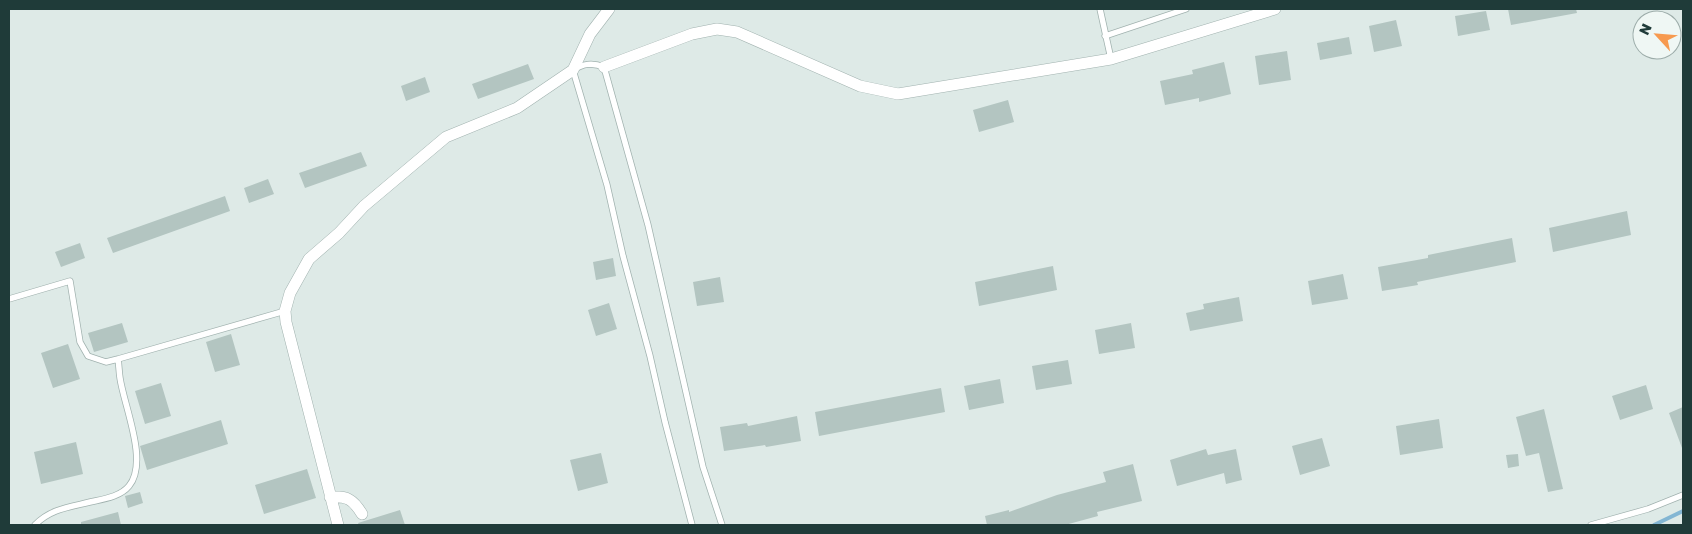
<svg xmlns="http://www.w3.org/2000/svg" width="1692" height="534" font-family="'Golos Text',sans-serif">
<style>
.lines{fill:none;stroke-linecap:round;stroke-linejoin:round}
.stream{stroke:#83b6d3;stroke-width:4}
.building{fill:#b3c5c1}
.service-casing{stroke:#a1b2af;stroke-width:7}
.minor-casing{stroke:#a1b2af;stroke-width:12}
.service{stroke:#fff;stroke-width:5.5}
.minor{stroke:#fff;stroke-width:11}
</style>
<rect width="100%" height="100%" fill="#deeae7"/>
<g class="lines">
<!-- stream -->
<path class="stream" d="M1654,525L1683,511"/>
</g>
<!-- building -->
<path class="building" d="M1508,9H1576L1577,13L1511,25Z
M1486,11L1490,30L1458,36L1455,16Z
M1396,20L1402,46L1374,52L1369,26Z
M1349,37L1352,54L1320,60L1317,43Z
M1287,51L1291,80L1259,85L1255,56Z
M1224,62L1231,94L1199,102V98L1165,105L1160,81L1193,74L1192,70Z
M528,64L534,79L478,99L472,84Z
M425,77L430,92L406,101L401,86Z
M1008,100L1014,122L979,132L973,110Z
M361,152L367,166L305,188L299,173Z
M268,179L274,194L249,203L244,188Z
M225,196L230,211L113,253L107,238Z
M1627,211L1631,235L1553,252L1549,228Z
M1512,238L1516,262L1417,282L1418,285L1382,291L1378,267L1428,258V255Z
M80,243L85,258L61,267L55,252Z
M613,258L616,276L596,280L593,262Z
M1053,266L1057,290L979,306L975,282Z
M1343,274L1348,299L1312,305L1308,281Z
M720,277L724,302L697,306L693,282Z
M1239,297L1243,321L1190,331L1186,313L1204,309L1203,304Z
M609,303L617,329L596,336L588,310Z
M122,323L128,342L94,352L88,333Z
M1131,323L1135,348L1099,354L1095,330Z
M231,334L240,365L215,372L206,342Z
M68,344L80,379L53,388L41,353Z
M1068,360L1072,384L1036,390L1032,366Z
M1000,379L1004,403L969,410L964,386Z
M161,383L171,416L145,424L135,391Z
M1646,385L1653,409L1620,420L1612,396Z
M941,388L945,412L819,436L815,412Z
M1683,407V448H1682L1669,413Z
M1544,409L1563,489L1548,492L1539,453L1526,456L1516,417Z
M797,416L801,441L766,447L765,445L724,451L720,427L747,423L748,426Z
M1439,419L1443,448L1400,455L1396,426Z
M221,420L228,444L147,470L140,446Z
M1322,438L1330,466L1300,475L1292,446Z
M76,442L83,474L41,484L34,452Z
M1206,449L1208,455L1236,449L1242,480L1226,484L1224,473L1177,486L1170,460Z
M601,453L608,483L578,491L570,460Z
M1518,454L1519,466L1508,468L1506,455Z
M1133,464L1142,501L1097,512L1098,516L1065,525H987L985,516L1009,510V512L1057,495L1106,482L1103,472Z
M307,469L316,498L264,514L255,485Z
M140,492L143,503L128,508L125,496Z
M400,510L405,525H359L358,523Z
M118,512L121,525H81V522Z"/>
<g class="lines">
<!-- service casing -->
<g class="service-casing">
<path id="service" d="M1100,9L1111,59
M1105,36L1186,9
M9,299L70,281L80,342L88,356L106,362L118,359
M35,525C50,509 70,507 90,502C103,499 120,497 129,486C149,462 124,406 120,378C119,372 119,365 118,359L285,311
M692,525L665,422L650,356L623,256L607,185L573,70C583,64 592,62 604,67L648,225L703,467L722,525
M1591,525L1648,509L1683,495"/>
</g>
<!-- minor casing -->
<g class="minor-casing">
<path id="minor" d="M604,67L692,34L717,29L737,32L860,86L898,94L1111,59L1275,9
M330,497C347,496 353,499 362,514
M338,525L286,322L285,311L290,293L309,259L339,233L364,206L446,137L517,108L573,70L590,34L609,9"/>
</g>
<!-- service -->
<use href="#service" class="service"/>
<!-- minor -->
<use href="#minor" class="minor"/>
</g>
<!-- border -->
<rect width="1692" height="534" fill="none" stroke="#1f3b39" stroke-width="20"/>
<!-- north arrow -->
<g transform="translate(1657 35) rotate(296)"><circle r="24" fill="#eff7f4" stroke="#9caca9"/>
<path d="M0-4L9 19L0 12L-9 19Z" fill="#f79a4f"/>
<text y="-8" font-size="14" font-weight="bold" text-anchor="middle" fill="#1f3b39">N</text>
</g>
</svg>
